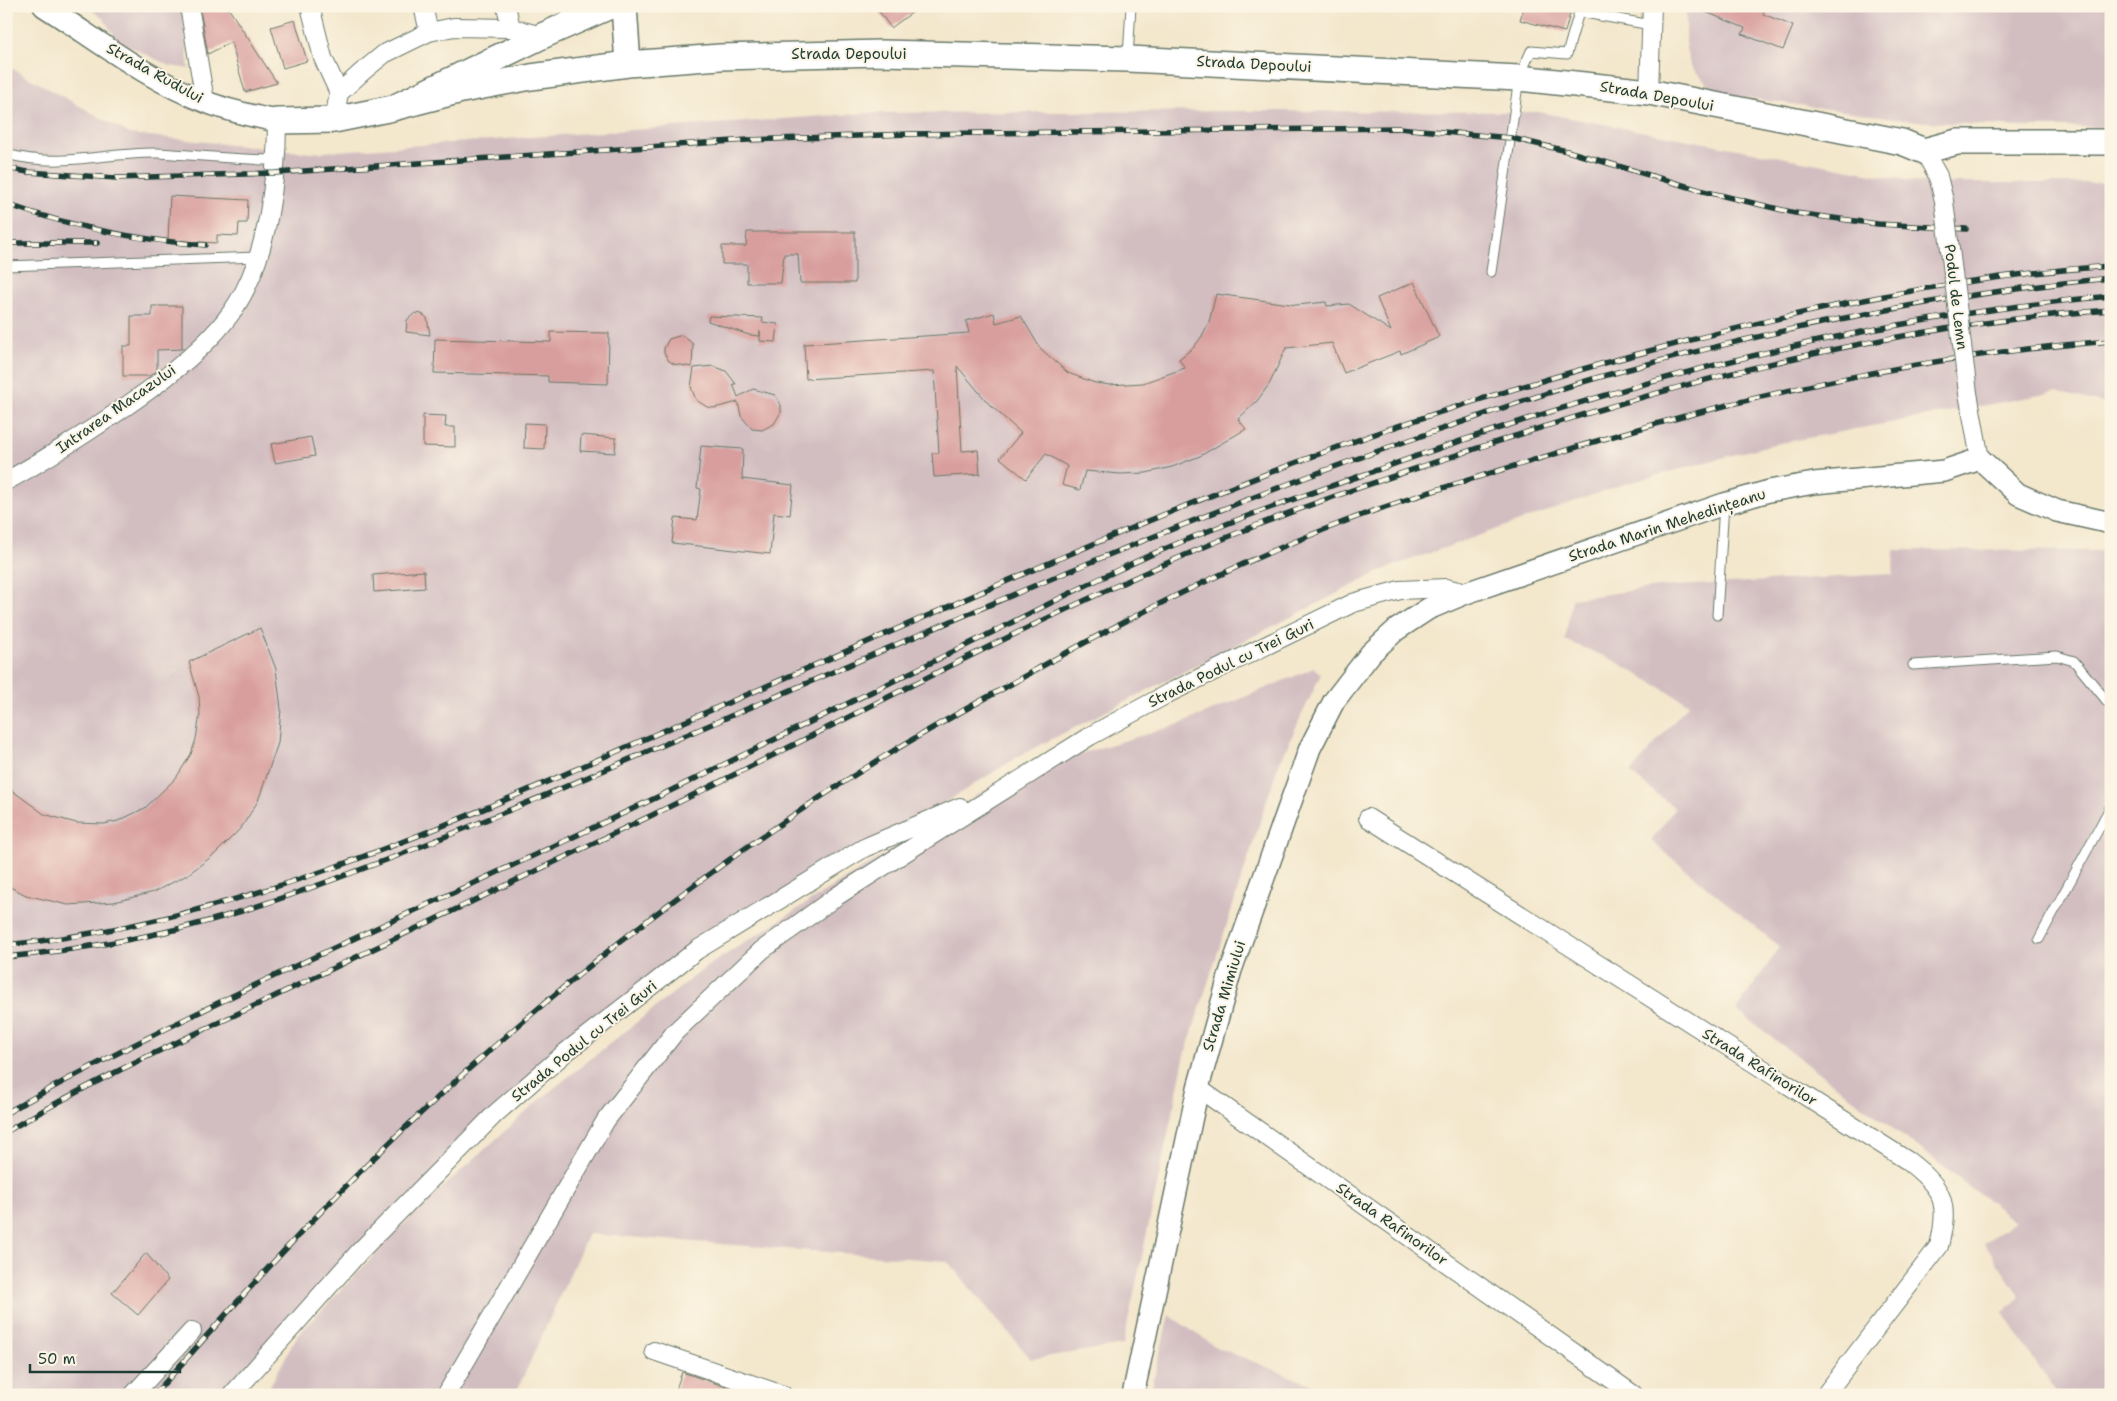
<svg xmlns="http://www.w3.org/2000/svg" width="2117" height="1401" font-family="'Shantell Sans',sans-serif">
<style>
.industrial{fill:#d2bec1}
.building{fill:#d89e9d}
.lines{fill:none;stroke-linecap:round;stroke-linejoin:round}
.service-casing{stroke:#697869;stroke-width:11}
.minor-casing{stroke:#697869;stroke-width:20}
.tertiary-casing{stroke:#697869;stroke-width:24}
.secondary-casing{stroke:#697869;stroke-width:28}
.service{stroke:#fff;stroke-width:9}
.minor{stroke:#fff;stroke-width:18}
.tertiary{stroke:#fff;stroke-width:21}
.secondary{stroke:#fff;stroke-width:25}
.rail-casing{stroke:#1f3d34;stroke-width:5.5}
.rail{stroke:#fcf5e5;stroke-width:4;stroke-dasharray:11;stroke-linecap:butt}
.minor-bridge-casing{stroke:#697869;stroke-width:20;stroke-linecap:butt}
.minor-bridge{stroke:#fff;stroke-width:18}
.labels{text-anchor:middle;stroke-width:4;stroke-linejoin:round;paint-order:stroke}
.street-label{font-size:15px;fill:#1f3d34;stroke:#fcf5e5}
</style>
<rect width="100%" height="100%" fill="#fcf5e5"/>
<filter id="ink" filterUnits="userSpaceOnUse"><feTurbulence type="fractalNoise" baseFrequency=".02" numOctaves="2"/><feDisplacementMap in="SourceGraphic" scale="10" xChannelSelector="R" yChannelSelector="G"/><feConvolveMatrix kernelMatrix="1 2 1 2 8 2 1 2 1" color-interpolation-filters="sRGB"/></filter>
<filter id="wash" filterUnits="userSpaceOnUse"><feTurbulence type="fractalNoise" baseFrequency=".0096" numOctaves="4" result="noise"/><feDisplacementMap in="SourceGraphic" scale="20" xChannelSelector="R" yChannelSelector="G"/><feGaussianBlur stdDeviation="1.12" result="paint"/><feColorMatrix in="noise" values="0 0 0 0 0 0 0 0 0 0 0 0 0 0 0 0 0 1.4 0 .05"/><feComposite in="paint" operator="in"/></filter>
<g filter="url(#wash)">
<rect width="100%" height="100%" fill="#f3e7cc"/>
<!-- industrial -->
<path class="industrial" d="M85,6H182L189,69L170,66L125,44L116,38L103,18Z
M1686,6H2111V127H2023L1924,122L1733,96L1708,85L1690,65L1686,50Z
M6,65L130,134L310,153L867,113L1246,111L1538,112L1921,183H2111V405L2056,392L1770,445L1621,485L1385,569L1019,756L699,958L495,1114L229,1395H6Z
M1894,550L2111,551V1395H2057L2003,1312L2020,1297L1984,1243L2015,1221L1736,1010L1780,947L1651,841L1675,808L1630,773L1689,704L1613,660L1565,640L1572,599L1657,587L1893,574Z
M1314,668L1321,674L1278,766L1185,1054L1123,1345L1031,1359L947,1261L588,1234L515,1395H265L297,1336L415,1212L543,1097L706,967L1009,775L1180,724Z
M1169,1315L1216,1347L1338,1395H1150Z"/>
<g id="blocks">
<!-- building -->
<path class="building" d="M211,6H227L277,83L245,92L231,42L208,54L200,10Z
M875,6H921L891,28Z
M1524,6H1572L1565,32L1520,20Z
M1691,6H1766L1763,14L1793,26L1783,50L1742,34L1745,28Z
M295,20L307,61L283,68L271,27Z
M170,196L248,200L247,223H239L238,236L217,235V243L168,240Z
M747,232H855V283H800L798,254H784L781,283H747V264H722V246H746Z
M1414,282L1439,337L1401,354L1400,351L1344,373L1332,343L1286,348L1270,383L1257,401L1238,419L1246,429L1200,456L1172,467L1146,473L1121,474L1085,471L1080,490L1062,485L1067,466L1046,454L1026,479L1000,458L1021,433L989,404L957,366L962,451L978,450L980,474L934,477L932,453H939L934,371L806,379L804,344L969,333L966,321L994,313L996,323L1021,316L1040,348L1068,373L1095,383L1110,385L1143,383L1185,368L1179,359L1194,347L1202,336L1209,322L1216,294L1297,305L1326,302L1327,306L1349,304L1391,331L1377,298Z
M152,306H182V349L157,350V371L149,376H123V346H131V316H152Z
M415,313L422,314L427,318L430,335L406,332L407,320Z
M709,316L763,318L762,322L778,324L776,342L760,341V331V336L749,335L708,321Z
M551,332L609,333L608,384L548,382V376L434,373L435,339L551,342Z
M682,335L693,344L692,367L674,364L669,361L664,353V348L669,339Z
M713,366L726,371L736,384H733L738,397L753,389L775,395L781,405V412L774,424L762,430L752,429L741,416L738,402L714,408L707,407L696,400L691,387L694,368Z
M423,415L446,416L445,427H455V447L423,446Z
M525,423L545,424L544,449L524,448Z
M581,435L616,438L615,453L580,451Z
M311,437L315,456L275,463L271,444Z
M701,446L743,449L742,479L793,485L790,515L774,513L770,554L672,543L675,518L697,520L701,489L697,488Z
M424,571L425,588L374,592L373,575Z
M260,628L276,669L281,709L278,743L258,801L241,828L215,854L187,875L154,892L114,902L68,905L26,895L6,885V786L44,814L76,823L104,824L118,821L145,808L176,778L191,754L196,739L200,714L199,697L189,662Z
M146,1253L168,1280L138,1315L112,1293Z
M682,1372L744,1393L743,1395H674Z"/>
</g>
</g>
<g filter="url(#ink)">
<use href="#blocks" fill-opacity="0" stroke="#697869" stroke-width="1"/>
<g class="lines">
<!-- service casing -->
<g class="service-casing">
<path id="service" d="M1128,58L1131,6
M6,154C61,169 105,152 158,153C198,155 237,160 277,160
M6,266L258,257
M1491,272L1519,78L1531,51L1567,54L1579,12L1651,25
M1717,615L1724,504
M1913,665L2057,656L2074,661L2111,706
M2039,939L2111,806"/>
</g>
<!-- minor casing -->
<g class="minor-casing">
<path id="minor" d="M189,6L205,101
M310,6L323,58L339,93
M423,6L429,32
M506,6L511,28
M1649,92L1652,6
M334,120L339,93L362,72L384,54L429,32L454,27L511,28L542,36
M1924,151L1938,176L1944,201
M1968,393L1980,459
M6,481C31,468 54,453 78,438C128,406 206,355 237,304C268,255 277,177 277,121
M1368,818L1908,1161C1943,1188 1950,1202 1939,1246L1825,1395
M1198,1088L1634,1395
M654,1351L783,1395
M133,1395L192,1331
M232,1395L360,1251L495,1114L566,1052L697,950L864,848L960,807
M446,1395L606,1120L675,1032L762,950L837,896L934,834L1090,736L1169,693L1353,603L1400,590L1446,588L1466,593"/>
</g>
<!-- tertiary casing -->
<g class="tertiary-casing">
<path id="tertiary" d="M44,6C96,39 148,80 206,102C229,111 253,116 277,121
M1133,1395L1198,1088L1231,970L1310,748L1334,701L1371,653L1396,630L1428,609L1466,593L1724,504L1769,491L1814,483L1944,471L1980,459L2018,494L2057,511L2111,523"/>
</g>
<!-- secondary casing -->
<g class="secondary-casing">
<path id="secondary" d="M624,6L628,64
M393,108L462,90L531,77L628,64L720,57L882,53L1128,59L1519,78L1649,92L1902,142L1924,151L1957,142H2111
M277,121L334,120L393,108L542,36L610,6"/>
</g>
<!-- service -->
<use href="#service" class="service"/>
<!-- minor -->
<use href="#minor" class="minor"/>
<!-- tertiary -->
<use href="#tertiary" class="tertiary"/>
<!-- secondary -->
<use href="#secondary" class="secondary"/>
<!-- rail casing -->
<g class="rail-casing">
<path id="rail" d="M6,168L28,172L116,178L275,173L748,140L909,134L1398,128L1511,138L1567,151L1703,191L1795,213L1878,224L1966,229
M6,204C72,227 135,240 205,245
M6,243H97
M6,945C258,921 493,804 723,705C928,617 1131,522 1341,446C1449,407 1560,374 1672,345C1816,307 1962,276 2111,266
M6,957C66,951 124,942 182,928C254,910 325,883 394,857C522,807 648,751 775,697C990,604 1205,510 1427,434C1490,413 1553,389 1618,372C1780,328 1943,294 2111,278
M6,1113C222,992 452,897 674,789C776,739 878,688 981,638C1039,609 1096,579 1155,553C1229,521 1305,495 1380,469C1620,383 1856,319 2111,296
M6,1132C91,1081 182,1040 271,998C395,938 519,879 642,820C827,731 1008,631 1197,550C1291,509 1390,477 1487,445C1689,379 1898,324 2111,310
M154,1395C240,1298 327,1200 422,1112C563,980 720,858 885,756C924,732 964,710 1004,688C1116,623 1233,564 1354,518C1419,494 1485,475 1551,455C1733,398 1920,355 2111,341"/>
</g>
<!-- rail -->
<use href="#rail" class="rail"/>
<!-- minor-bridge casing -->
<g class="minor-bridge-casing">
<path id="minor-bridge" d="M1944,201L1968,393"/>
</g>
<!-- minor-bridge -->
<use href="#minor-bridge" class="minor-bridge"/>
</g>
</g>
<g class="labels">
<!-- street labels -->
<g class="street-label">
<text x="849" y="59">Strada Depoului</text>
<text transform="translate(1254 64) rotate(3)" y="5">Strada Depoului</text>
<text transform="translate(155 73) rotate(29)" y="5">Strada Rudului</text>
<text transform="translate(1657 96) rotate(10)" y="5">Strada Depoului</text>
<text transform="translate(1956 297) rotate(83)" y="5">Podul de Lemn</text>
<text transform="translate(116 409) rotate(-35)" y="5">Intrarea Macazului</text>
<text transform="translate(1667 525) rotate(-18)" y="5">Strada Marin Mehedințeanu</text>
<text transform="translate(1231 663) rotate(-26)" y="5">Strada Podul cu Trei Guri</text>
<text transform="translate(1224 996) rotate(-73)" y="5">Strada Mimiului</text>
<text transform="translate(584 1041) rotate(-39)" y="5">Strada Podul cu Trei Guri</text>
<text transform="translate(1760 1067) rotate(32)" y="5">Strada Rafinorilor</text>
<text transform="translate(1392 1224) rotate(35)" y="5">Strada Rafinorilor</text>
</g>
</g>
<!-- margin -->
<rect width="2117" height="1401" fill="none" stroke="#fcf5e5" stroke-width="25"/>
<!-- scale -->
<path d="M30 1364v8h150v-8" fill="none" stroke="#1f3d34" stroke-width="2.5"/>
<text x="38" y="1364" font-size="15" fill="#1f3d34" stroke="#fcf5e5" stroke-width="4" paint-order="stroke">50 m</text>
</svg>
